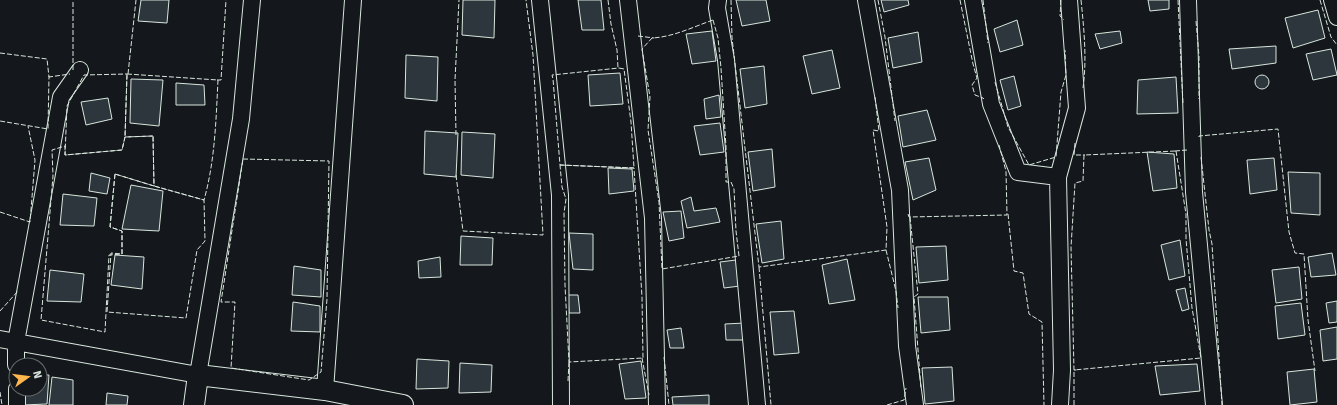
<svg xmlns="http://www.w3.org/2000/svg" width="1337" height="405" font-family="'Fira Sans',sans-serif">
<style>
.building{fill:#2c363c;stroke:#d8e6dc}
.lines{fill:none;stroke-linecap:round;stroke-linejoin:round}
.minor-casing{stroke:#d8e6dc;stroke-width:18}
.tertiary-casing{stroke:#d8e6dc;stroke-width:22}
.minor{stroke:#14181c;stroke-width:16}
.tertiary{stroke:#14181c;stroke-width:20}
.fence{stroke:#d8e6dc;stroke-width:1;stroke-dasharray:5 2;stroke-linecap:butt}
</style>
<rect width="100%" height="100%" fill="#14181c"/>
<!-- building -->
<path class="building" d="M141,0H169L167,23L138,21Z
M463,0H495L494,38L462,35Z
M578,0H601L604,30H582Z
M736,0H766L770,21L742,26Z
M881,0H908L909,5L884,12Z
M1148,0H1169V9L1150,11Z
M1318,10L1325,38L1293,48L1285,18Z
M1017,20L1023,45L1000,52L994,29Z
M712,31L716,61L692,64L686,34Z
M1120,31L1122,43L1100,49L1095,34Z
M918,32L922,62L893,68L888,38Z
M1276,46V63L1232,69L1229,49Z
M1331,49L1337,75L1313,80L1306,54Z
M832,50L840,88L812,94L803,56Z
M406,55L438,57L437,101L405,98Z
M764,66L767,104L745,108L740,69Z
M620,73L623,104L590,106L588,75Z
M1255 82a7 7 0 1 1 14 0a7 7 0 1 1-14 0Z
M1014,76L1021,106L1008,110L1000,80Z
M1176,77L1178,113L1137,114L1138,80Z
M131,79L163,80L159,126L130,123Z
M176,83L204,85L205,105H176Z
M719,95L721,117L706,119L704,99Z
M108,98L112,119L86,125L81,102Z
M927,110L936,140L903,147L898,116Z
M720,123L724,152L700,155L694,126Z
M425,131L458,133L456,177L424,174Z
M462,132L495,134L493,178L461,175Z
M772,149L775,187L753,191L748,152Z
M1147,152L1174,154L1177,188L1153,191Z
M929,158L936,190L913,200L905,162Z
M1274,158L1277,190L1250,194L1247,160Z
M608,168L632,169L634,191L609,194Z
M1288,172L1320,173V215L1291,213Z
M91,173L110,178L107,194L89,191Z
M131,185L163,191L159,231L122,229Z
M63,194L97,198L94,226L60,225Z
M691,197L694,211L716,208L720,222L687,228L681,201Z
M681,211L684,238L669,241L663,212Z
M781,221L784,259L762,263L756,224Z
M569,233L593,234V270L573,269Z
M461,236L493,238L492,265H460Z
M1180,240L1185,276L1169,280L1161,245Z
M946,246L948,280L919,283L916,247Z
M1332,253L1336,275L1311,277L1308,257Z
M115,255L144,257L142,289L111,285Z
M440,257L441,277L419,278L418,261Z
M847,259L855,300L829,304L822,265Z
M736,260L740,286L724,288L720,262Z
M294,266L321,270V297L292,295Z
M1299,267L1302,299L1276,303L1272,270Z
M50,270L84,274L81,302L47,301Z
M1185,288L1189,309L1182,311L1176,290Z
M568,295H578L580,313H569Z
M918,297H948L950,330L921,333Z
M1337,301V322L1329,323L1326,303Z
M293,302L320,306V332L291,331Z
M1301,303L1305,335L1278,339L1275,306Z
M794,311L799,353L774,355L770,312Z
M745,323L746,340H726L725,324Z
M1337,327V359L1323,361L1320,330Z
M681,328L684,348H670L667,330Z
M417,359L449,361L448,388L416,389Z
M641,361L646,398L625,399L619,364Z
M460,363L492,365L491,392L459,393Z
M1197,364L1200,391L1160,395L1155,366Z
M952,367L954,401L925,404L922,368Z
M1314,369L1317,402L1290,405L1287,372Z
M40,375H49L47,404L22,405L24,389H40Z
M52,377L73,380V405H49Z
M107,393L128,396L127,405H106Z
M709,395V405H673L672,397Z"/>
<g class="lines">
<!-- minor casing -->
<g class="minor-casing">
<path id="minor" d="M540,0L560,195L561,405
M628,0L653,218L657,405
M718,0L717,8L726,60L757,405
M866,0L900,190L907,346L915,405
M973,0L991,104L1018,172L1058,177
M1188,0L1194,192L1214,405
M1332,0L1337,17
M0,339L198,375L241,119L252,0
M16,365V342L61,97L80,70
M17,389V405
M325,390L353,0
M1060,405L1062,370L1058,177L1077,108L1069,0"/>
</g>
<!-- tertiary casing -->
<g class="tertiary-casing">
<path id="tertiary" d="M194,405L198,375L325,390L403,405"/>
</g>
<!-- minor -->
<use href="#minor" class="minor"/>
<!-- tertiary -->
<use href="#tertiary" class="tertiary"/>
<!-- fence -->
<path class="fence" d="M608,0L611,24L617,50L618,68
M731,0L732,38L759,267L886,250L887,227L873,130L879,131L875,97
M878,0L885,37L895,121
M960,0L973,64L977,78L972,85L975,95L983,98L984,99
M983,0L988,43
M1061,0L1060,16L1064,20
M1081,0C1084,29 1087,59 1083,88
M1178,0L1183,104
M1320,0L1331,37L1337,45
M713,20L718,38L721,68L726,147V182H731L734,189L736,231L739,256L662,269L659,202L648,130L650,97L642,49L652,38C673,37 693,27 713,20Z
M1196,21L1199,56V99
M638,36L654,38
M0,53L47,59L49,77L48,129L0,121
M619,68L624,69L631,122L634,168L560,165L553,79L552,75Z
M73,70V0
M127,74L218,80C216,120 215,161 204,200L154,186L153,136L125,137Z
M127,74L125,137L122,150L65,155L67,106L84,75Z
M128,74L136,0
M49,76V77L70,74
M217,80H221L226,0
M995,82L1008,127L1029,165L1056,157L1061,92L1066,75L1065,50
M456,135L455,80L459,0
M153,136L154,186L115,174L110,227L122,231V254L109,255L105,332L41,320L53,176L52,150L65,146V155L122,150L125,137Z
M1199,137V136L1278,129L1289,232L1295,253L1304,254L1308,320L1315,371
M1075,143L1074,155H1085
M1175,151L1187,150
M1176,151L1186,214V239L1192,308L1201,358L1074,370L1071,247L1075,183L1083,181L1084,155Z
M1201,157L1209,230L1212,244L1222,405
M243,159L329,161L327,299L321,372L309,380L231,368L235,302H221Z
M560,165L634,168L642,297L643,358L569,362L565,285L564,213L566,199L562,187Z
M115,174L154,186L204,200L205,241L197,250L186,318L107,312L111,253L122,254V231L110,227Z
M456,175L463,231L543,235L533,55L526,0
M0,212L30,222L35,160L28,126
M908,214L909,217L1007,215L1006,171L999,145
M1008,214L1014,271L1023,273L1029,314L1042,322L1044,405
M910,217L918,294L914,297L921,389
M886,250L896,291L898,308
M759,267L771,405
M0,311L18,291
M664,357L669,405
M642,358L649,395
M568,381L569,362H570
M0,392L2,405
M887,405L904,400L906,388
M1074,405V370H1076"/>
</g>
<!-- north arrow -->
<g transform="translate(28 377) rotate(76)"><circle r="19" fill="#14181c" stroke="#626a69"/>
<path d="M0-3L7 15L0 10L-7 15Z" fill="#ffb74d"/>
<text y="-6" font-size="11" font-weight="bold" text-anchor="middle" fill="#d8e6dc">N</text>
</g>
</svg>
